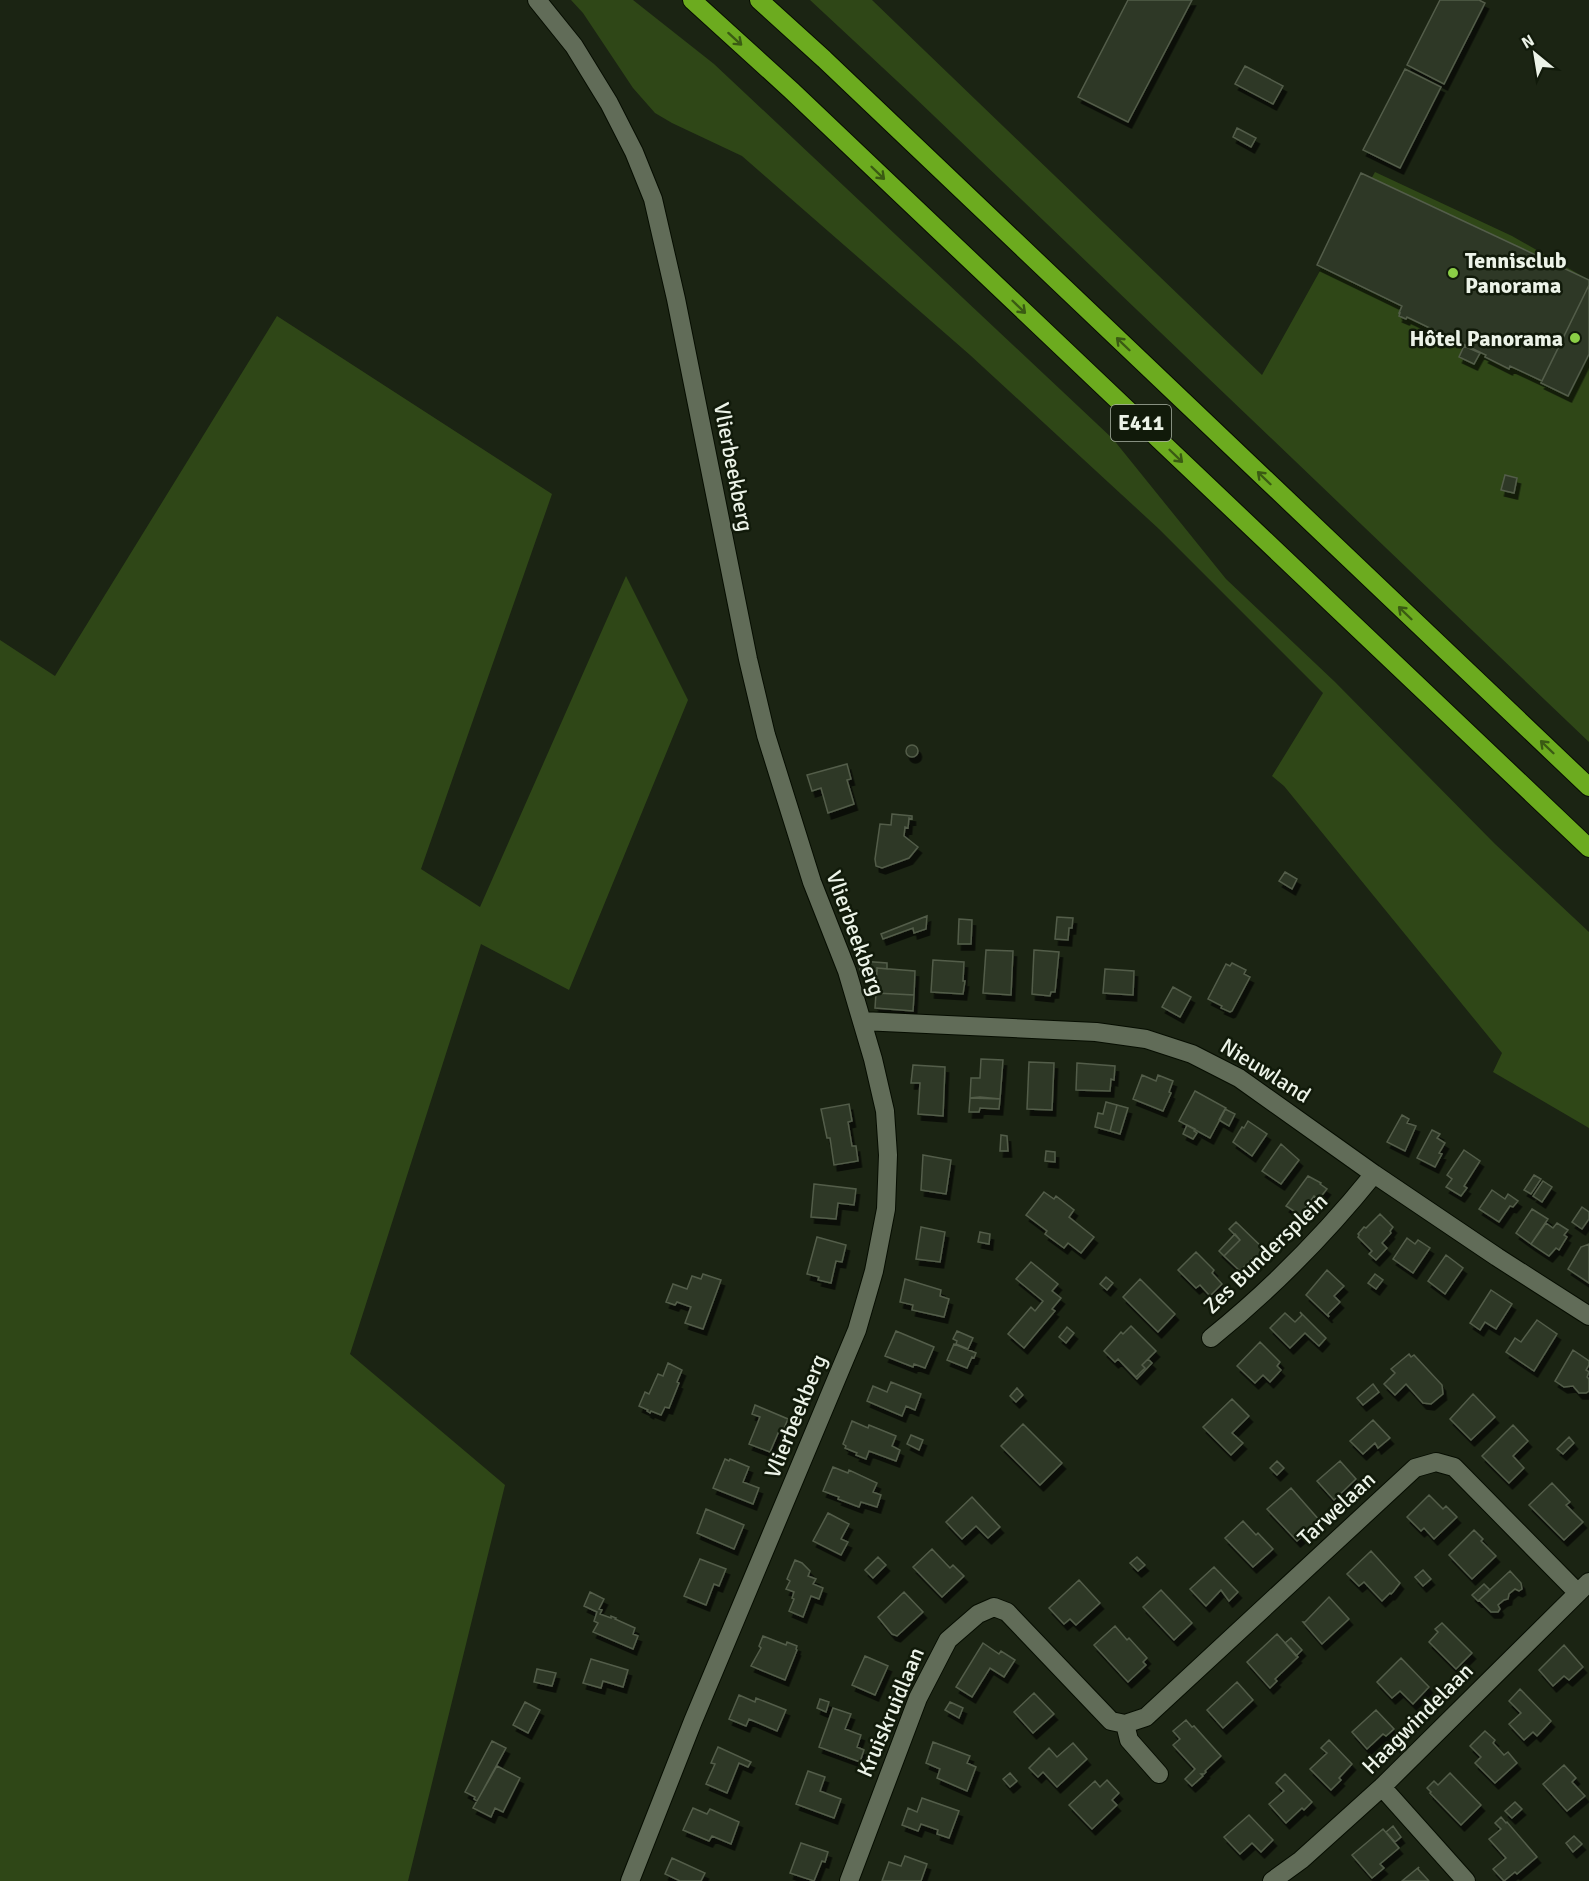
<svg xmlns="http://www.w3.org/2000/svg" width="1589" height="1881" font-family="Signika,sans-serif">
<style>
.green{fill:#2f4717}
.building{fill:#2e3826;stroke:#535d4a;stroke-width:1.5;filter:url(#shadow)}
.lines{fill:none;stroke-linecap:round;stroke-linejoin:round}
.minor-casing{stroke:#060d01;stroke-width:20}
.motorway-casing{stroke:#060d01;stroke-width:20}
.minor{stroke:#616c58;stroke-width:18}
.motorway{stroke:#6cab1f;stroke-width:18}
.oneway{stroke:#3a5b13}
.poi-dot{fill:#8bce46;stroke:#111a0a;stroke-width:2}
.labels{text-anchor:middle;stroke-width:5;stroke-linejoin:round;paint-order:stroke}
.shield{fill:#111a0a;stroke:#aab2a5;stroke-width:1.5}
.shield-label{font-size:21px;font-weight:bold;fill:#ecf3e8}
.poi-label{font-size:22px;font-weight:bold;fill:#ecf3e8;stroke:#111a0a;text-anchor:start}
.street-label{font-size:22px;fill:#ecf3e8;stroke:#111a0a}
</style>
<defs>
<filter id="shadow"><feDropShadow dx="3.5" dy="6" stdDeviation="0" flood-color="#0009"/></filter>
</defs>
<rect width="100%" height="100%" fill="#1b2413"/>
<!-- green -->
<path class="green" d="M571,0H633L714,64L1113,439L1226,579L1335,682L1495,844L1589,932V1128L1493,1072L1502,1053L1284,786L1272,776L1323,693L1159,529L970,355L742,156L672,123L655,113L633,88L583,13Z
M810,0H872L1262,375L1375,172L1512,236L1589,280V742L911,94Z
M277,316L552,494L421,869L480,907L626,576L688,700L569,990L481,944L350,1354L505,1485L408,1881H0V640L55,676Z"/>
<!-- building -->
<path class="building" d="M1128,0H1192L1128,122L1078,97Z
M1440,0H1479L1485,3L1444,84L1407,65Z
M1245,66L1283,86L1273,104L1235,84Z
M1405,69L1441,87L1400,168L1363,150Z
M1237,128L1256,138L1251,147L1233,137Z
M1361,173L1589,280V285L1542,381L1510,366L1509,369L1485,357L1486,355L1407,317L1406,319L1399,316L1400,313H1399L1402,306L1317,265Z
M1589,285V354L1568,396L1541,383Z
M1464,346L1480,353L1474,364L1459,357Z
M1505,475L1517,478L1514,493L1501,490Z
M906 751a6 6 0 1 1 12 0a6 6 0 1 1-12 0Z
M847,764L851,779L847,780L854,804L828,813L821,788L812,791L807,775Z
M892,814L912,816V819L909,818L908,828L905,827L904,836L918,847L909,858L882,868L876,866L875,859L880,824L891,825Z
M1285,872L1297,879L1292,889L1279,881Z
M927,916L926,929L914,933L913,928L883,939L881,934Z
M1057,917L1073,918L1072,928H1069L1068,940L1055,939Z
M959,919L972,920L971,944H958Z
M986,950L1013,951L1011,995L983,993Z
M1034,950L1059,952L1055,992H1051L1050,996L1032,994Z
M933,960L964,962L963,981H965L963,994L931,992Z
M861,961L887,963V969L877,968V971L860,970Z
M1232,963L1246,970L1244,974L1250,977L1232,1011L1230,1012L1221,1008L1222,1006L1208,999L1226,964L1230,966Z
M877,968L915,971L914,995L876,993Z
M1105,969L1134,971L1133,995L1103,993Z
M1173,987L1191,997L1180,1017L1162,1007Z
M876,993L914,995L913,1011L875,1008Z
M981,1059L1003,1060L1000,1099L970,1098L971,1078H980Z
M1029,1062L1054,1063L1052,1110L1027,1109Z
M1077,1063L1115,1066L1114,1080L1111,1079L1110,1091L1076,1090Z
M913,1065L945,1067L943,1116L918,1114L920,1083H911Z
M1142,1075L1156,1081L1158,1075L1173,1081L1169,1092L1171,1093L1163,1111L1133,1099Z
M1195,1091L1226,1108L1210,1138L1179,1121Z
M980,1097L1000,1099L999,1109L980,1108L979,1112H969L970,1098Z
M1106,1102L1117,1105L1110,1131L1095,1127L1098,1113L1103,1114Z
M849,1104L852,1121L848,1122L852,1146H856L858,1161L834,1165L830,1138H827L821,1109Z
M1117,1105L1128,1108L1120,1134L1110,1131Z
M1225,1109L1235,1114L1229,1126L1219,1120Z
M1402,1115L1409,1119L1407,1123L1416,1126L1405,1151L1387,1142Z
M1248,1121L1267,1134L1252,1156L1233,1142L1242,1127L1244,1128Z
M1187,1125L1195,1129L1194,1131L1197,1133L1193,1139L1183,1134Z
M1432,1130L1440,1134L1437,1138L1445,1143L1439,1153L1442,1154L1435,1167L1417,1158Z
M1001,1135L1007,1136L1008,1151H1000Z
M1281,1144L1299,1160L1281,1184L1262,1171Z
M1464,1150L1480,1161L1464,1186L1467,1188L1461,1196L1446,1187L1452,1179L1447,1175Z
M1046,1151L1055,1152V1162L1045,1161Z
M923,1155L951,1160L946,1194L921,1190Z
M1534,1175L1541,1179L1531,1194L1524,1190Z
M1308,1176L1321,1183L1320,1184L1327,1189L1319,1199L1314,1196L1300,1215L1286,1206Z
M1543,1181L1552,1187L1542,1202L1533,1196Z
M814,1184L856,1189L854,1205L838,1203L836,1219L811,1217Z
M1492,1190L1505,1199L1508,1194L1518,1201L1513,1207L1510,1206L1499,1222L1479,1209Z
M1044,1192L1054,1199L1056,1196L1074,1210L1069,1217L1094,1237L1081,1253L1068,1243L1064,1248L1045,1234L1047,1231L1026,1215Z
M1582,1207L1589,1212V1219L1582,1229L1572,1222Z
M1532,1209L1548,1219L1531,1244L1516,1233Z
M1380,1214L1393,1227L1390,1231L1391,1233L1382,1243L1387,1248L1376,1260L1369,1254L1372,1251L1358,1237L1359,1235L1358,1234L1364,1227L1366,1228Z
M1236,1222L1266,1251L1258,1259L1255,1256L1240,1271L1224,1256L1240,1240L1229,1229Z
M1546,1223L1553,1228L1557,1223L1568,1230L1564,1235L1567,1237L1559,1250L1556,1248L1549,1256L1531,1244Z
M921,1227L945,1232L940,1262L916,1259Z
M980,1232L990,1234L989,1244L978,1242Z
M1235,1234L1240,1240L1224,1256L1219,1251Z
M817,1237L846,1245L842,1262L836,1261L831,1283L818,1280L819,1277L807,1274Z
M1407,1238L1415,1244L1418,1240L1430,1248L1413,1273L1393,1259Z
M1589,1244V1283L1568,1269L1581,1247Z
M1196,1252L1214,1270L1212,1273L1222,1284L1210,1296L1200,1285L1196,1288L1178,1270Z
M1446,1255L1463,1268L1445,1294L1428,1281Z
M1031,1262L1058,1284L1052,1291L1061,1298L1052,1309L1055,1311L1024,1348L1008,1334L1031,1307L1035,1311L1043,1301L1016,1279Z
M1327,1270L1344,1286L1334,1296L1340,1302L1328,1314L1329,1317L1306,1295Z
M703,1274L721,1280L703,1329L685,1323L691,1307L677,1302L675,1305L666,1302L673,1284L687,1289L692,1276L701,1279Z
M1375,1274L1383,1280L1376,1289L1368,1283Z
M1106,1277L1113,1283L1107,1290L1100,1284Z
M905,1279L941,1290L940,1296L949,1299L944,1317L912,1310L913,1305L900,1302Z
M1140,1279L1175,1314L1158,1332L1123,1297Z
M1491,1290L1512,1304L1496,1329L1485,1322L1480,1330L1470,1323Z
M1300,1312L1326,1338L1319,1346L1305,1333L1290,1348L1270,1328L1285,1313L1295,1322L1302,1315Z
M1537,1320L1557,1334L1534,1371L1506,1352L1515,1338L1521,1342Z
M1131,1326L1156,1351L1142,1365L1145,1368L1136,1377L1118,1359L1115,1362L1104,1351L1121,1332L1123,1334Z
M1067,1327L1074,1333L1066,1343L1059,1337Z
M896,1331L934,1347L925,1368L914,1364L913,1367L885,1356Z
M957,1331L973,1338L968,1349L956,1344L957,1341L953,1339Z
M1260,1342L1280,1362L1277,1366L1281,1370L1270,1382L1263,1375L1255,1383L1237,1366Z
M954,1344L976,1353L974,1358L972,1357L967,1368L947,1360Z
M1573,1350L1589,1361V1365L1586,1370L1589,1372L1587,1377L1589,1379V1391L1586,1393H1579L1573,1386L1564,1387L1555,1381Z
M1409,1354L1411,1357L1414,1355L1442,1385L1443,1394L1431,1404L1423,1403L1406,1384L1395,1395L1384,1384L1395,1373L1391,1369Z
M1118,1359L1136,1377L1145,1368L1142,1365L1148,1359L1152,1363L1137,1379Z
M668,1363L682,1370L677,1382L679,1383L669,1408L665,1407L661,1415L651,1411L650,1413L647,1411L648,1410L639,1406L645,1392L649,1394L658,1374L663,1376Z
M891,1382L921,1394L915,1410L906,1406L902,1416L867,1401L873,1386L887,1392Z
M1373,1384L1379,1392L1363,1405L1357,1398Z
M1017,1388L1023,1395L1016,1402L1010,1396Z
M1473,1394L1495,1417L1471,1440L1450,1419Z
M1232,1399L1249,1416L1232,1433L1243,1443L1231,1455L1203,1427Z
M755,1405L788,1419L782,1433L779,1431L770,1452L749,1444L760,1417L752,1414Z
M1373,1420L1390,1438L1378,1448L1375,1443L1363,1454L1350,1441Z
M852,1421L868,1428L869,1425L896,1436L892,1446L900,1450L896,1461L869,1451L866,1459L856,1455L857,1453L845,1448L846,1446L843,1444Z
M1023,1424L1062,1463L1040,1485L1001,1446Z
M1513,1425L1528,1441L1513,1456L1524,1468L1509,1483L1482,1456Z
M911,1435L923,1440L919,1450L907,1444Z
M1569,1437L1574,1443L1563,1454L1557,1449Z
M725,1459L729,1461L730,1459L749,1467L743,1482L759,1488L753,1504L713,1488Z
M1277,1461L1284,1468L1277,1475L1270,1468Z
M1340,1461L1356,1479L1334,1500L1317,1481Z
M833,1467L848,1473L849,1470L877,1483L873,1492L881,1495L877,1507L861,1502L859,1507L838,1499L839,1497L823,1491Z
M1552,1483L1570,1502L1566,1505L1583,1522L1564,1540L1529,1505Z
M1291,1488L1320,1521L1297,1541L1267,1509Z
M1429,1495L1443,1509L1446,1506L1457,1517L1434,1539L1424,1528L1421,1531L1407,1517Z
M972,1497L1000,1527L988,1538L976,1526L962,1539L946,1522Z
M706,1509L744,1525L734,1549L697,1533Z
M828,1513L849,1524L841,1539L848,1542L841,1555L813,1541Z
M1243,1521L1256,1535L1258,1533L1273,1549L1253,1567L1225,1538Z
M1474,1530L1483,1539L1481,1541L1496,1556L1472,1579L1449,1555Z
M932,1549L950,1568L953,1565L964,1576L942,1597L913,1567Z
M1371,1551L1400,1583L1393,1592L1391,1594L1390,1593L1382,1601L1364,1582L1359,1586L1347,1574Z
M878,1557L886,1565L873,1578L865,1570Z
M1137,1557L1145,1565L1138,1571L1130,1563Z
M700,1559L726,1569L719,1586L714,1584L706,1605L684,1596Z
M795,1560L802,1563L810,1571L808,1576L816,1579L813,1584L823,1588L819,1599L811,1596L803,1617L789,1611L794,1599L792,1598L794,1592L786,1589L790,1581L787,1579Z
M1214,1567L1238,1592L1229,1601L1221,1590L1206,1606L1190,1589Z
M1423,1570L1431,1579L1423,1586L1415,1577Z
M1510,1571L1521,1583L1522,1589L1519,1591L1515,1589L1509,1594L1508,1599L1504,1600L1498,1605L1500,1609L1498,1612H1491L1479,1600Z
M1079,1580L1100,1603L1076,1625L1070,1619L1064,1624L1049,1608Z
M1484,1584L1490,1590L1478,1601L1472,1595Z
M1161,1590L1192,1623L1174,1640L1143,1607Z
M590,1592L604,1599L599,1609L602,1610L600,1614L611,1618V1616L616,1618L615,1619L635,1628L633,1634L638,1636L633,1649L593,1632L598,1623L594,1621L597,1612L584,1606Z
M904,1592L923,1612L897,1636L892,1634L878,1617Z
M1329,1597L1349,1619L1322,1644L1303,1622H1305Z
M1442,1623L1472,1653L1456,1669L1429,1642L1438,1632L1435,1629Z
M1115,1626L1127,1640L1129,1638L1147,1658L1143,1662L1146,1665L1128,1682L1094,1645Z
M1277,1634L1298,1657L1275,1679L1277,1681L1270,1688L1247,1662Z
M763,1636L786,1645L787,1642L797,1646L796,1649L797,1650L785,1680L751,1666L761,1648L759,1646Z
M1291,1638L1302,1650L1296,1656L1285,1643Z
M983,1643L999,1654L1001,1651L1015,1660L1004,1677L990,1668L972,1697L956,1687Z
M1564,1645L1583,1667L1569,1680L1564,1676L1553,1686L1539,1670Z
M865,1656L888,1666L875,1695L852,1685Z
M1401,1658L1429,1687L1413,1704L1400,1691L1392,1698L1377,1682Z
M591,1659L628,1670L623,1687L603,1681L601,1688L583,1683Z
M537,1669L556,1673L552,1686L534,1682Z
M1237,1682L1253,1700L1223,1728L1207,1710Z
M1520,1689L1551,1721L1537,1736L1533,1732L1524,1740L1509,1724L1521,1713L1509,1701Z
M1034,1693L1054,1714L1033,1733L1014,1712Z
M739,1695L755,1702L756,1698L786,1710L777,1731L749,1719L746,1726L729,1719Z
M820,1699L829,1702L826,1712L817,1708Z
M525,1702L540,1710L528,1733L513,1725Z
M950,1702L963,1708L959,1718L945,1710Z
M833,1708L851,1714L845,1729L861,1735L857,1747L864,1750L860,1762L819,1747Z
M1376,1710L1394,1729L1386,1736L1383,1734L1367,1749L1352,1732Z
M1186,1720L1192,1727L1194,1726L1221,1756L1205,1771L1206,1772L1204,1774H1201L1203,1776L1192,1786L1185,1779L1195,1769L1173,1745L1180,1739L1173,1731Z
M1485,1731L1495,1740L1493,1743L1504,1755L1508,1752L1517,1763L1495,1783L1475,1763L1481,1757L1470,1746Z
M1329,1740L1352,1764L1339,1778L1341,1780L1331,1790L1310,1769L1327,1753L1321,1748Z
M492,1741L506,1748L477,1801L474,1799L475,1797L465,1792Z
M933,1742L970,1756L967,1763L976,1767L967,1791L937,1778L940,1769L926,1763Z
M1073,1743L1087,1759L1057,1787L1043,1772L1038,1777L1029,1768L1049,1748L1057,1757Z
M718,1747L751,1762L748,1767L739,1763L727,1793L706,1784L715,1764L711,1763Z
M1564,1765L1576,1778L1572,1782L1585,1796L1567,1811L1543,1784Z
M497,1766L520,1778L503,1812L495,1808L491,1817L473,1808Z
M808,1771L825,1777L820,1791L841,1799L834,1818L796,1804Z
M1010,1773L1017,1781L1010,1787L1003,1779Z
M1450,1773L1481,1805L1461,1825L1430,1793L1431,1792L1427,1788L1434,1781L1438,1785Z
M1285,1774L1312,1802L1304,1810L1302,1808L1286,1823L1269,1804L1284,1791L1276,1783Z
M1107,1780L1119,1793L1112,1800L1117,1805L1092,1829L1069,1805L1095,1781L1100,1787Z
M922,1798L959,1811L949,1838L937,1834L938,1830L921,1824L918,1831L902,1825L908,1808L917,1812Z
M1515,1802L1522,1809L1512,1818L1505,1811Z
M693,1808L707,1814L710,1809L739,1822L731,1844L712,1836L709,1841L683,1830Z
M1249,1815L1273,1840L1261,1852L1252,1843L1240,1854L1224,1837Z
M1501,1817L1506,1823L1507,1822L1537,1857L1517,1874L1515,1872L1504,1881L1493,1869L1506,1858L1489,1839L1501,1829L1495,1823Z
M1393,1826L1401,1837L1395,1842L1386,1832Z
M1383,1829L1399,1848L1380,1864L1384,1868L1372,1878L1352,1855Z
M1574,1836L1582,1844L1573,1852L1566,1843Z
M801,1843L828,1852L825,1862L822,1861L814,1881L790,1873Z
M905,1856L927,1864L921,1881H882L889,1862L901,1866Z
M672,1858L705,1873L701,1881H680L665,1874Z
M1419,1867L1418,1869L1429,1881H1402Z"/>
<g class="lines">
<!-- minor casing -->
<g class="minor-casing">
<path id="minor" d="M537,0L574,46L609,103L634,152L653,199L676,299L748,659L766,735L812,882L847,971L873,1059L885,1111L888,1155L886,1209L874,1271L857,1330L693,1721L630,1881
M862,1021L1096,1032L1146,1039L1192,1054L1239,1078L1374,1174L1497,1257L1589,1316
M1211,1338C1274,1287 1324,1236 1374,1174
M1125,1724L1146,1717L1415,1468L1436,1462L1454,1467L1578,1593
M1382,1787L1466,1881
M849,1881L918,1698L948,1640L978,1614L994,1607L1007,1612L1111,1721L1125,1724L1129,1740L1159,1774
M1272,1881L1301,1860L1382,1787L1589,1582"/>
</g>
<!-- motorway casing -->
<g class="motorway-casing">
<path id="motorway" d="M692,0L792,91L1589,848
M759,0L824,59L1589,787"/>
</g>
<!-- minor -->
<use href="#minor" class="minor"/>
<!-- motorway -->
<use href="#motorway" class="motorway"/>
</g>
<!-- one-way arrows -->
<defs><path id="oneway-shaft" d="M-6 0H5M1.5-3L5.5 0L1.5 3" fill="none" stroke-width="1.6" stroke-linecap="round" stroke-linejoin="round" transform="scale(1.5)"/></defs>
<g class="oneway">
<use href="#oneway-shaft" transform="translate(735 39) rotate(42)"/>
<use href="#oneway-shaft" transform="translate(878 173) rotate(44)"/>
<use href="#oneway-shaft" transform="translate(1019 307) rotate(44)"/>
<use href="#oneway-shaft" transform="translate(1123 344) rotate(-136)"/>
<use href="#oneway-shaft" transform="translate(1176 456) rotate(44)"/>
<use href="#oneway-shaft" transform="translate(1264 478) rotate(-136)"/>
<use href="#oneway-shaft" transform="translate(1405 613) rotate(-136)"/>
<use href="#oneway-shaft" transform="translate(1547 747) rotate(-136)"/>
</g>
<!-- markers -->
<g class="poi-dot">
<circle cx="1453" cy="273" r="6"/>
<circle cx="1575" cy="338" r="6"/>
</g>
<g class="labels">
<!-- shield labels -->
<rect class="shield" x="1111" y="405" width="60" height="36" rx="4.5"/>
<g class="shield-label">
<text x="1141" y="430">E411</text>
</g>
<!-- poi labels -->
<g class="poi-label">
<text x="1465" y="268">Tennisclub<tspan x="1465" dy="25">Panorama</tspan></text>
<text x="1563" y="346" text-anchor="end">Hôtel Panorama</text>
</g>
<!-- street labels -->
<g class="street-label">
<text transform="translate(734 467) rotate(79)" y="8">Vlierbeekberg</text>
<text transform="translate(856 933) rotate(70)" y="8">Vlierbeekberg</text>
<text transform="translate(1266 1070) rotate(32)" y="8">Nieuwland</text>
<text transform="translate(1265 1253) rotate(-44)" y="8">Zes Bundersplein</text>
<text transform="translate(795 1416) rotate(-68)" y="8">Vlierbeekberg</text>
<text transform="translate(1336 1508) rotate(-43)" y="8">Tarwelaan</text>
<text transform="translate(890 1712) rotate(-67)" y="8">Kruiskruidlaan</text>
<text transform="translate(1417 1718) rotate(-45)" y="8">Haagwindelaan</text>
</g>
</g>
<!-- north arrow -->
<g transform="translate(1535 54) rotate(330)" stroke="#111a0a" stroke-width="4.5" paint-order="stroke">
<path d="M0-4.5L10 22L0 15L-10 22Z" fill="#ecf3e8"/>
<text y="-9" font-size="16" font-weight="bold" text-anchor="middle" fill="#ecf3e8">N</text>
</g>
</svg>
